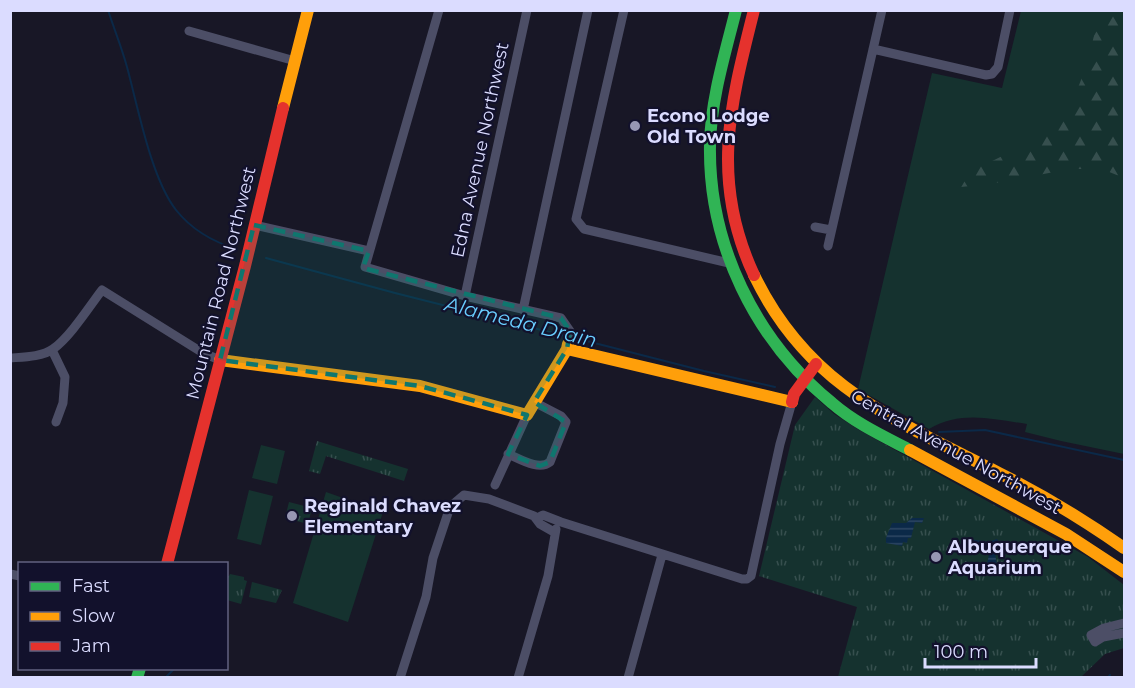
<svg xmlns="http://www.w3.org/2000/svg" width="1135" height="688" font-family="Montserrat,sans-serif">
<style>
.grass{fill:#15322f}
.forest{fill:url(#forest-firs)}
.park{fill:url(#park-tufts)}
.water{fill:url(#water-rules)}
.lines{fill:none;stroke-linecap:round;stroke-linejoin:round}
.stream{stroke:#0b2948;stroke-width:2}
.street{stroke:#4c4e66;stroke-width:9}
.fast{stroke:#30b455;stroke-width:12}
.slow{stroke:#ff9f0a;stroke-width:12}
.jam{stroke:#e5322d;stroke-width:12}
.marked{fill:#0f766e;fill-opacity:0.2;stroke:#0f766e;stroke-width:4.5;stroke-dasharray:12 8;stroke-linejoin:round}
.poi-dot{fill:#9797b3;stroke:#12112c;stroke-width:2}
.labels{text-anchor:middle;stroke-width:4.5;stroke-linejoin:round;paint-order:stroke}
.poi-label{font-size:18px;font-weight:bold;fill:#dbdcff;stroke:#12112c;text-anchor:start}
.street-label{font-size:18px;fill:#dbdcff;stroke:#12112c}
.water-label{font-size:20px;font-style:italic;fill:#69ceff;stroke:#12112c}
</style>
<defs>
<pattern id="forest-firs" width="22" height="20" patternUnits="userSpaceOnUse" patternTransform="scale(1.5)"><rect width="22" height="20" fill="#15322f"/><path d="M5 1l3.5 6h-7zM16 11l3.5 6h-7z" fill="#364f4e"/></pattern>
<pattern id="park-tufts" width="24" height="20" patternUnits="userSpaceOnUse" patternTransform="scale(1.5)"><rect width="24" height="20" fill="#15322f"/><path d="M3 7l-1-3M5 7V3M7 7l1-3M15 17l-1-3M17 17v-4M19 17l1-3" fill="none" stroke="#364f4e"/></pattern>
<pattern id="water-rules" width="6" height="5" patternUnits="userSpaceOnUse" patternTransform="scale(1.5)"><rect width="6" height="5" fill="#0b2948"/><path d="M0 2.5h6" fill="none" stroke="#2e4763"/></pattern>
</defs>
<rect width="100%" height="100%" fill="#181726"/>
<!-- grass -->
<path class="grass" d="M1021,11H1124V454L1061,441L1025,432L1027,424C992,419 961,410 929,429L858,389L932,73L1002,88Z
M261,445L285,451L277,484L252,478Z
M249,490L273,496L261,545L237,539Z
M326,492L383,512L348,622L293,603Z"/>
<!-- forest -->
<path class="forest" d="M1099,11H1124V178L1102,169H1070L990,184L951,188L948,186L955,176C976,169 1044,139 1057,123C1082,93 1092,48 1099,11Z"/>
<!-- park -->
<path class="park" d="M815,397L834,414L859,430L1088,557L1124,585V648L1105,654L1081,677H838L857,607L759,576L795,425Z
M317,441L408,469L404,481L326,456L320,474L309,471Z
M289,502L312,508L308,524L285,518Z
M230,574L244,577V580L247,581L241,604L227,600V576H229Z
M252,582L282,590L276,603L249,597Z"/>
<!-- water -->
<path class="water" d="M912,518H924L922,523L915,522L911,538H908L907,543L903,542L902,546L886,543V538L892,523H906Z
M970,539L988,542L997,539L999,542L995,553L997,565L994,572H985L989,555L987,552L968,545Z"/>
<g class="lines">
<!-- stream -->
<path class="stream" d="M108,10C114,29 122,48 127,67C138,107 151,178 176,210C192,230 213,242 237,249
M266,258L395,293L565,336
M571,337L704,371L775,387
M939,432L985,430L1124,460
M165,678L175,668
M1107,678L1110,675"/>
<!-- street -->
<path class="street" d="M439,10L365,267L465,296L561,318L570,331L568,344
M624,10L576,219L584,229L729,263
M189,31L295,61
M873,49L986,75L992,74L998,67L1010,10
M254,225L369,251
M815,227L831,230
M828,246L882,10
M465,296L527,10
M523,310L588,10
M52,350L65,377L63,403L56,422
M10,358C23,357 42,357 53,349C70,337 89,307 102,290L203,353L220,360
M508,454C520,459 539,471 550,462L566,422L561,416L534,402
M495,485L527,415
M537,518L543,515L561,522L742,579H747L751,576L780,444L792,402
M10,574L20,576
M1124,623L1104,628L1091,635L1095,642L1103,637L1124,633
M400,678L426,597L433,558L450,507L464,495L489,499L534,516L540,524L554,532
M518,678L548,576L556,529
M628,678L662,555"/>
<!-- fast -->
<path class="fast" d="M736,10C725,54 711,99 710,144C708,244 755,340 832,403C855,423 883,436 910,450
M137,678L140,668"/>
<!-- slow -->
<path class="slow" d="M283,108L308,10
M754,275C808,387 895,420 999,473C1043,495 1084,520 1124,548
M567,349L792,402
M220,360L420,386L527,415L567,349L568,344
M910,450L1066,534L1124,572"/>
<!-- jam -->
<path class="jam" d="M754,10C730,105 710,181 754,275
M792,402L794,394L816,364
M167,564L245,266L283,108"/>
</g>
<!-- marked area -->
<path class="marked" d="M254,225L369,251L363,268L561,318L570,331L567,349L534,402L566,422L550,462L540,466L508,454L527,415L420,386L220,360Z"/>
<!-- markers -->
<g class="poi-dot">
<circle cx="635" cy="126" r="6"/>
<circle cx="292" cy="516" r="6"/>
<circle cx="936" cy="557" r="6"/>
</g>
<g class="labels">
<!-- poi labels -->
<g class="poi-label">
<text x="647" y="122">Econo Lodge<tspan x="647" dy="21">Old Town</tspan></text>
<text x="304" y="512">Reginald Chavez<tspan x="304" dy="21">Elementary</tspan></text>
<text x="948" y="553">Albuquerque<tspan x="948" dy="21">Aquarium</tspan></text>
</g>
<!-- street labels -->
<g class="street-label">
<text transform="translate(480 150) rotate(-78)" y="6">Edna Avenue Northwest</text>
<text transform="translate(221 283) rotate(-76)" y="6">Mountain Road Northwest</text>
<text transform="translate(956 452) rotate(29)" y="6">Central Avenue Northwest</text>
</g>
<!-- water labels -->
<g class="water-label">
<text transform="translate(521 322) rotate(14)" y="7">Alameda Drain</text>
</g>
</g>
<!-- border -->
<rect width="1135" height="688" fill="none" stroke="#dbdcff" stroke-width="24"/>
<!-- legend -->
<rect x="18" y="562" width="210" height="108" fill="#12112c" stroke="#626280" stroke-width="1.5"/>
<rect x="30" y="582" width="30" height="9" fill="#30b455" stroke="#626280" stroke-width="1.5"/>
<text x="72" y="592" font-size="18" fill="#dbdcff">Fast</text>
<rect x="30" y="612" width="30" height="9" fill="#ff9f0a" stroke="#626280" stroke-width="1.5"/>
<text x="72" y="622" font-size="18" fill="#dbdcff">Slow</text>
<rect x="30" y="642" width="30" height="9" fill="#e5322d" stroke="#626280" stroke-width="1.5"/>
<text x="72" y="652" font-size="18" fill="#dbdcff">Jam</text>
<!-- scale -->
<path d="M925 658v9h111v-9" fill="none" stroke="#dbdcff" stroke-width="3"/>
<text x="934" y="658" font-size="18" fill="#dbdcff" stroke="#12112c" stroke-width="4.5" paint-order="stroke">100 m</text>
</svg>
